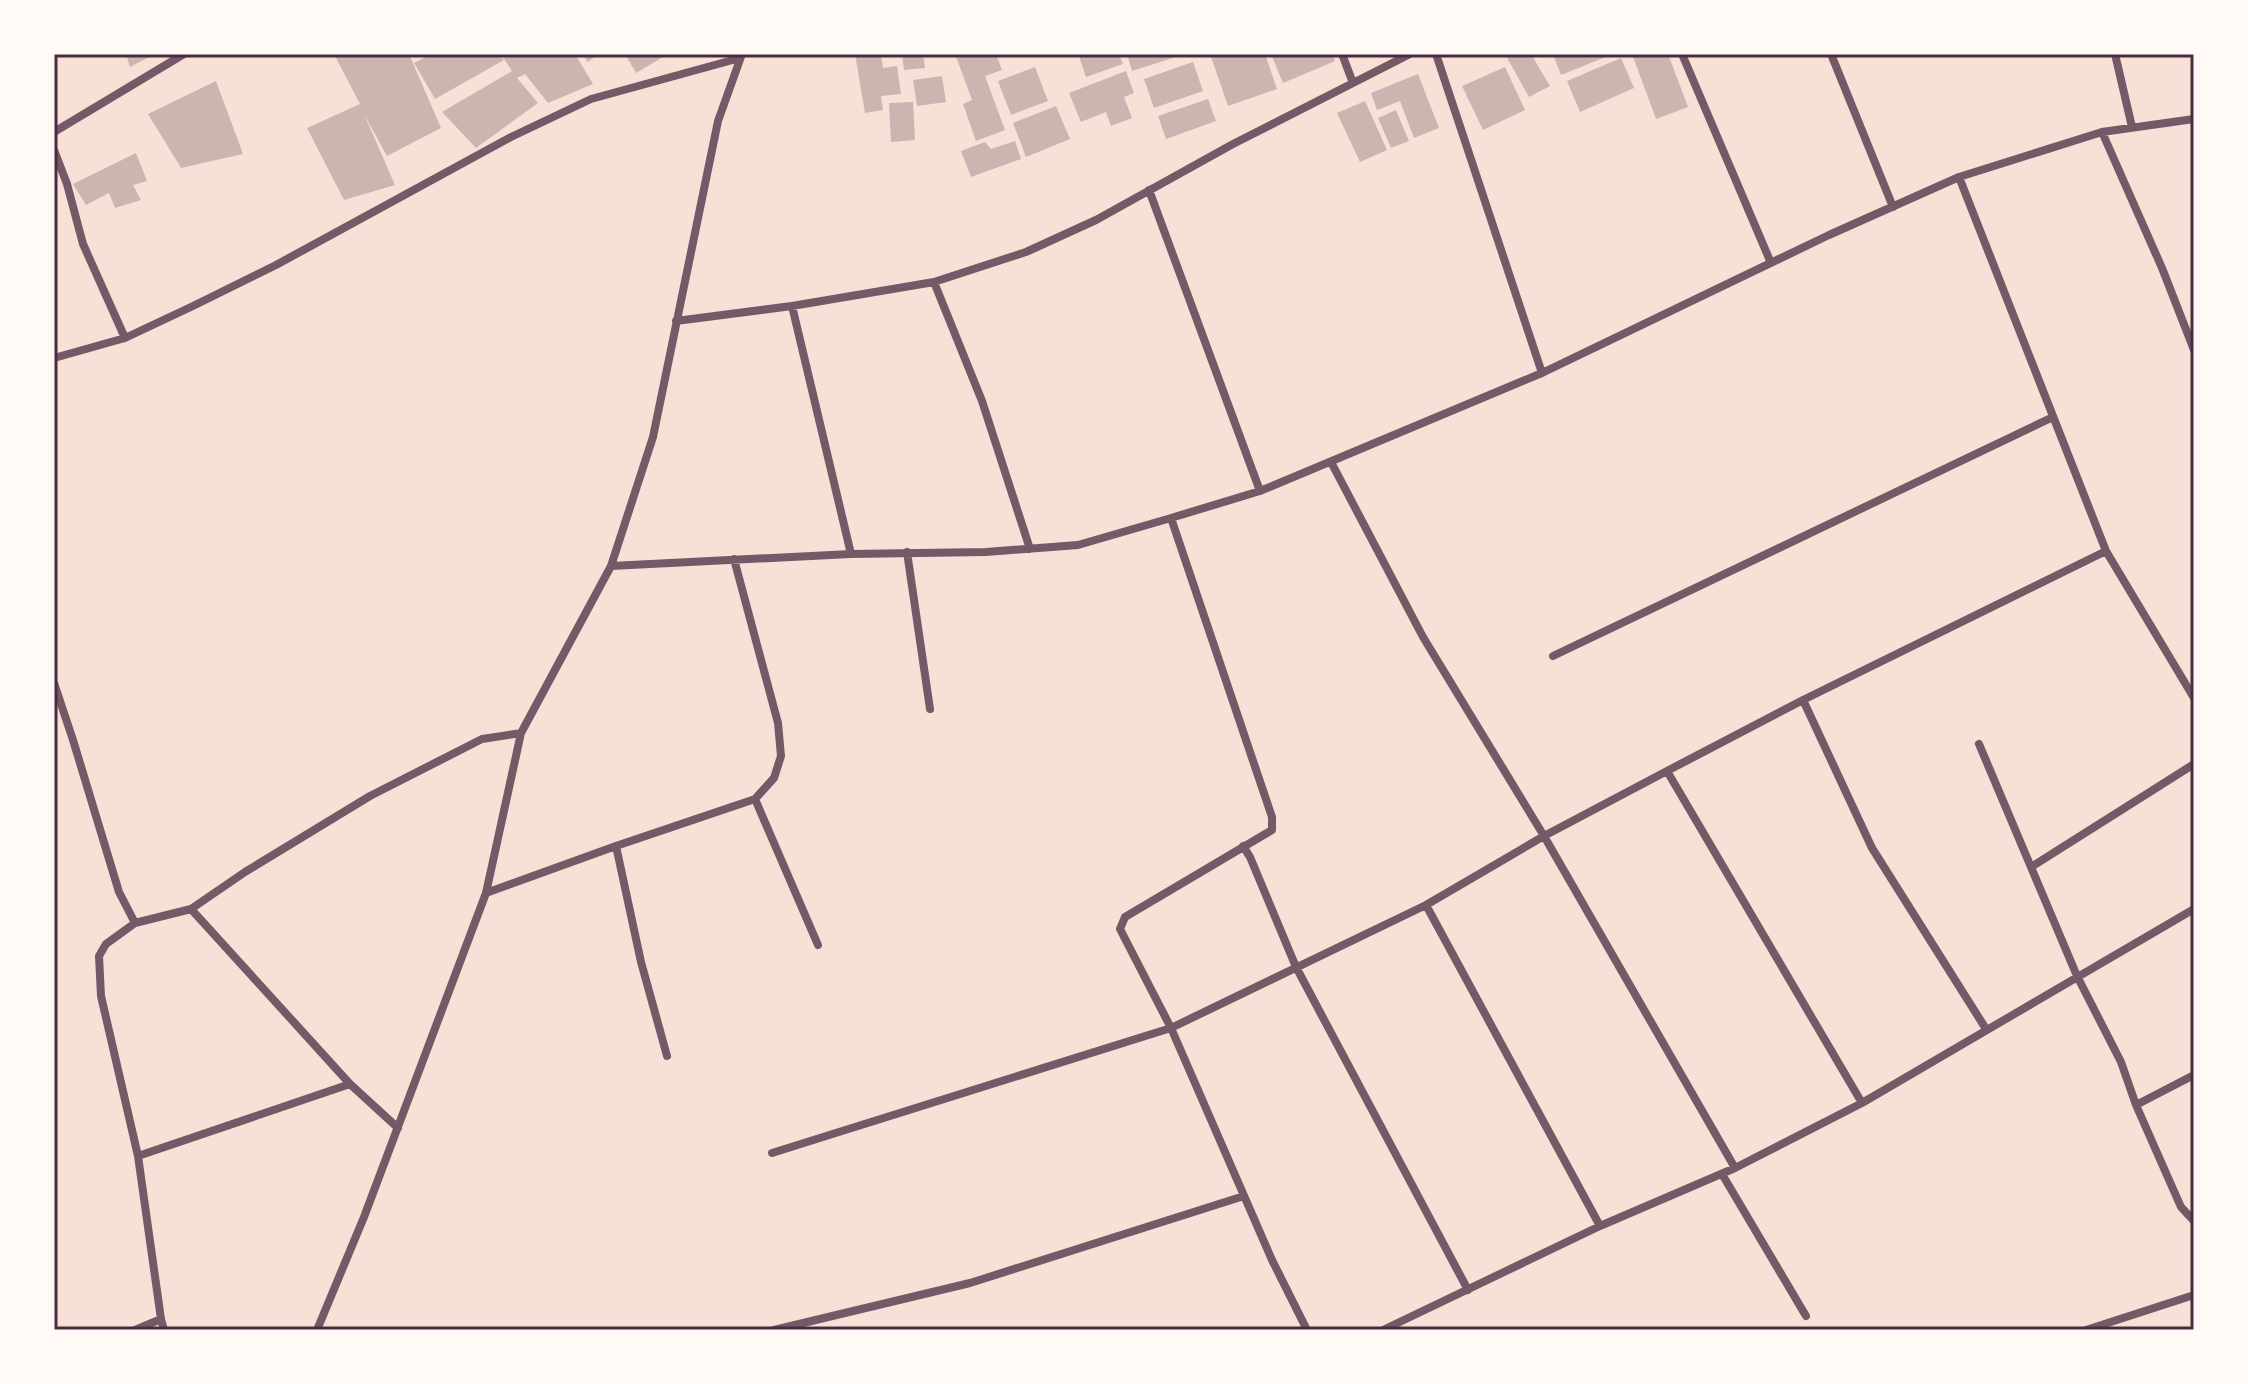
<svg xmlns="http://www.w3.org/2000/svg" width="2248" height="1384" font-family="'Roboto Condensed',sans-serif">
<style>
.building{fill:#ccb4b1}
.lines{fill:none;stroke-linecap:round;stroke-linejoin:round}
.minor{stroke:#755966;stroke-width:8}
.neatline{fill:none;stroke:#4a2c40;stroke-width:3}
</style>
<rect width="100%" height="100%" fill="#f7e1d7"/>
<!-- building -->
<path class="building" d="M126,54H155L130,67Z
M334,54H409L441,128L387,156L364,114L395,185L344,200L307,128L360,104Z
M431,54H499L504,60L435,99L414,63Z
M501,54H575L593,84L548,103L525,74L517,78L538,103L476,148L442,112L512,71Z
M582,54H598L588,62Z
M625,54H668L636,73Z
M855,54H881L883,68L897,66L901,94L881,96L883,110L865,113Z
M902,54H923L925,68L904,70Z
M955,54H996L1002,70L985,76L1005,130L976,141L963,104L972,100Z
M1086,54H1119L1123,64L1086,77L1079,56Z
M1127,54H1182V55L1132,71Z
M1210,54H1265L1277,89L1228,106Z
M1271,54H1332L1335,61L1283,83Z
M1505,54H1531L1550,86L1529,97Z
M1553,54H1613L1561,75Z
M1632,54H1668L1688,107L1656,119Z
M1621,58L1634,88L1580,112L1567,81Z
M1193,62L1203,91L1154,108L1144,79Z
M1035,67L1048,101L1011,115L998,81Z
M1505,67L1525,110L1483,130L1462,86Z
M1126,71L1134,93L1124,97L1132,118L1111,126L1106,112L1081,122L1069,93Z
M1418,74L1439,128L1414,138L1400,101L1377,110L1371,93Z
M942,76L946,102L917,106L913,80Z
M216,81L243,154L181,168L148,114Z
M1208,99L1216,121L1166,139L1158,116Z
M1365,101L1387,150L1360,162L1337,113Z
M913,102L915,140L891,142L889,103Z
M1056,106L1070,139L1026,157L1013,123Z
M1396,110L1409,141L1391,148L1378,118Z
M1015,141L1021,159L971,177L961,151L985,142L991,149Z
M136,153L147,181L133,185L141,200L115,208L109,193L86,205L73,184Z"/>
<g class="lines">
<!-- minor -->
<path class="minor" d="M1342,54L1353,83
M1436,54L1542,373
M1682,54L1771,263
M1831,54L1893,207
M2115,54L2132,127
M54,132L184,54
M2102,132L2162,268L2194,350
M54,150L67,184L83,244L125,338
M1959,177L2106,551L2194,698
M1149,190L1260,491
M934,282L982,401L1030,549
M792,306L851,554
M676,321L792,306L934,282L1026,252L1096,220L1233,144L1410,54
M54,358L125,338L193,306L276,265L511,137L591,99L740,58
M1331,462L1423,637L1544,836L1735,1168
M1171,518L1272,817V830L1125,917L1120,929L1171,1028L1272,1260L1307,1330
M907,552L930,709
M611,566L851,554L986,552L1078,545L1171,518L1260,491L1542,373L1829,235L1959,177L2102,132L2194,119
M1553,656L2053,417
M54,683L73,740L119,892L135,923
M1803,700L1872,848L1986,1029
M1979,744L2077,976L2121,1062L2136,1105L2181,1207L2194,1221
M1667,771L1862,1103
M755,799L818,945
M616,846L641,962L667,1056
M1243,846L1250,857L1296,967L1468,1290
M2031,867L2194,764
M486,893L616,846L755,799L774,778L781,756L778,723L734,559
M1426,905L1600,1226
M191,909L350,1084L398,1128
M2136,1105L2194,1075
M772,1153L1171,1028L1426,905L1544,836L1667,771L1803,700L2106,551
M138,1156L350,1084
M1722,1174L1806,1316
M135,1330L161,1319
M164,1330L161,1319L138,1156L101,996L99,956L106,944L135,923L191,909L245,872L370,796L482,739L521,733
M317,1330L364,1217L486,893L521,733L611,566L653,437L718,121L742,54
M774,1330L970,1283L1244,1196
M1383,1330L1600,1226L1735,1168L1862,1103L2194,909
M2086,1330L2194,1295"/>
</g>
<!-- border -->
<rect width="2248" height="1384" fill="none" stroke="#fffaf5" stroke-width="112"/>
<rect x="56" y="56" width="2136" height="1272" class="neatline"/>
</svg>
